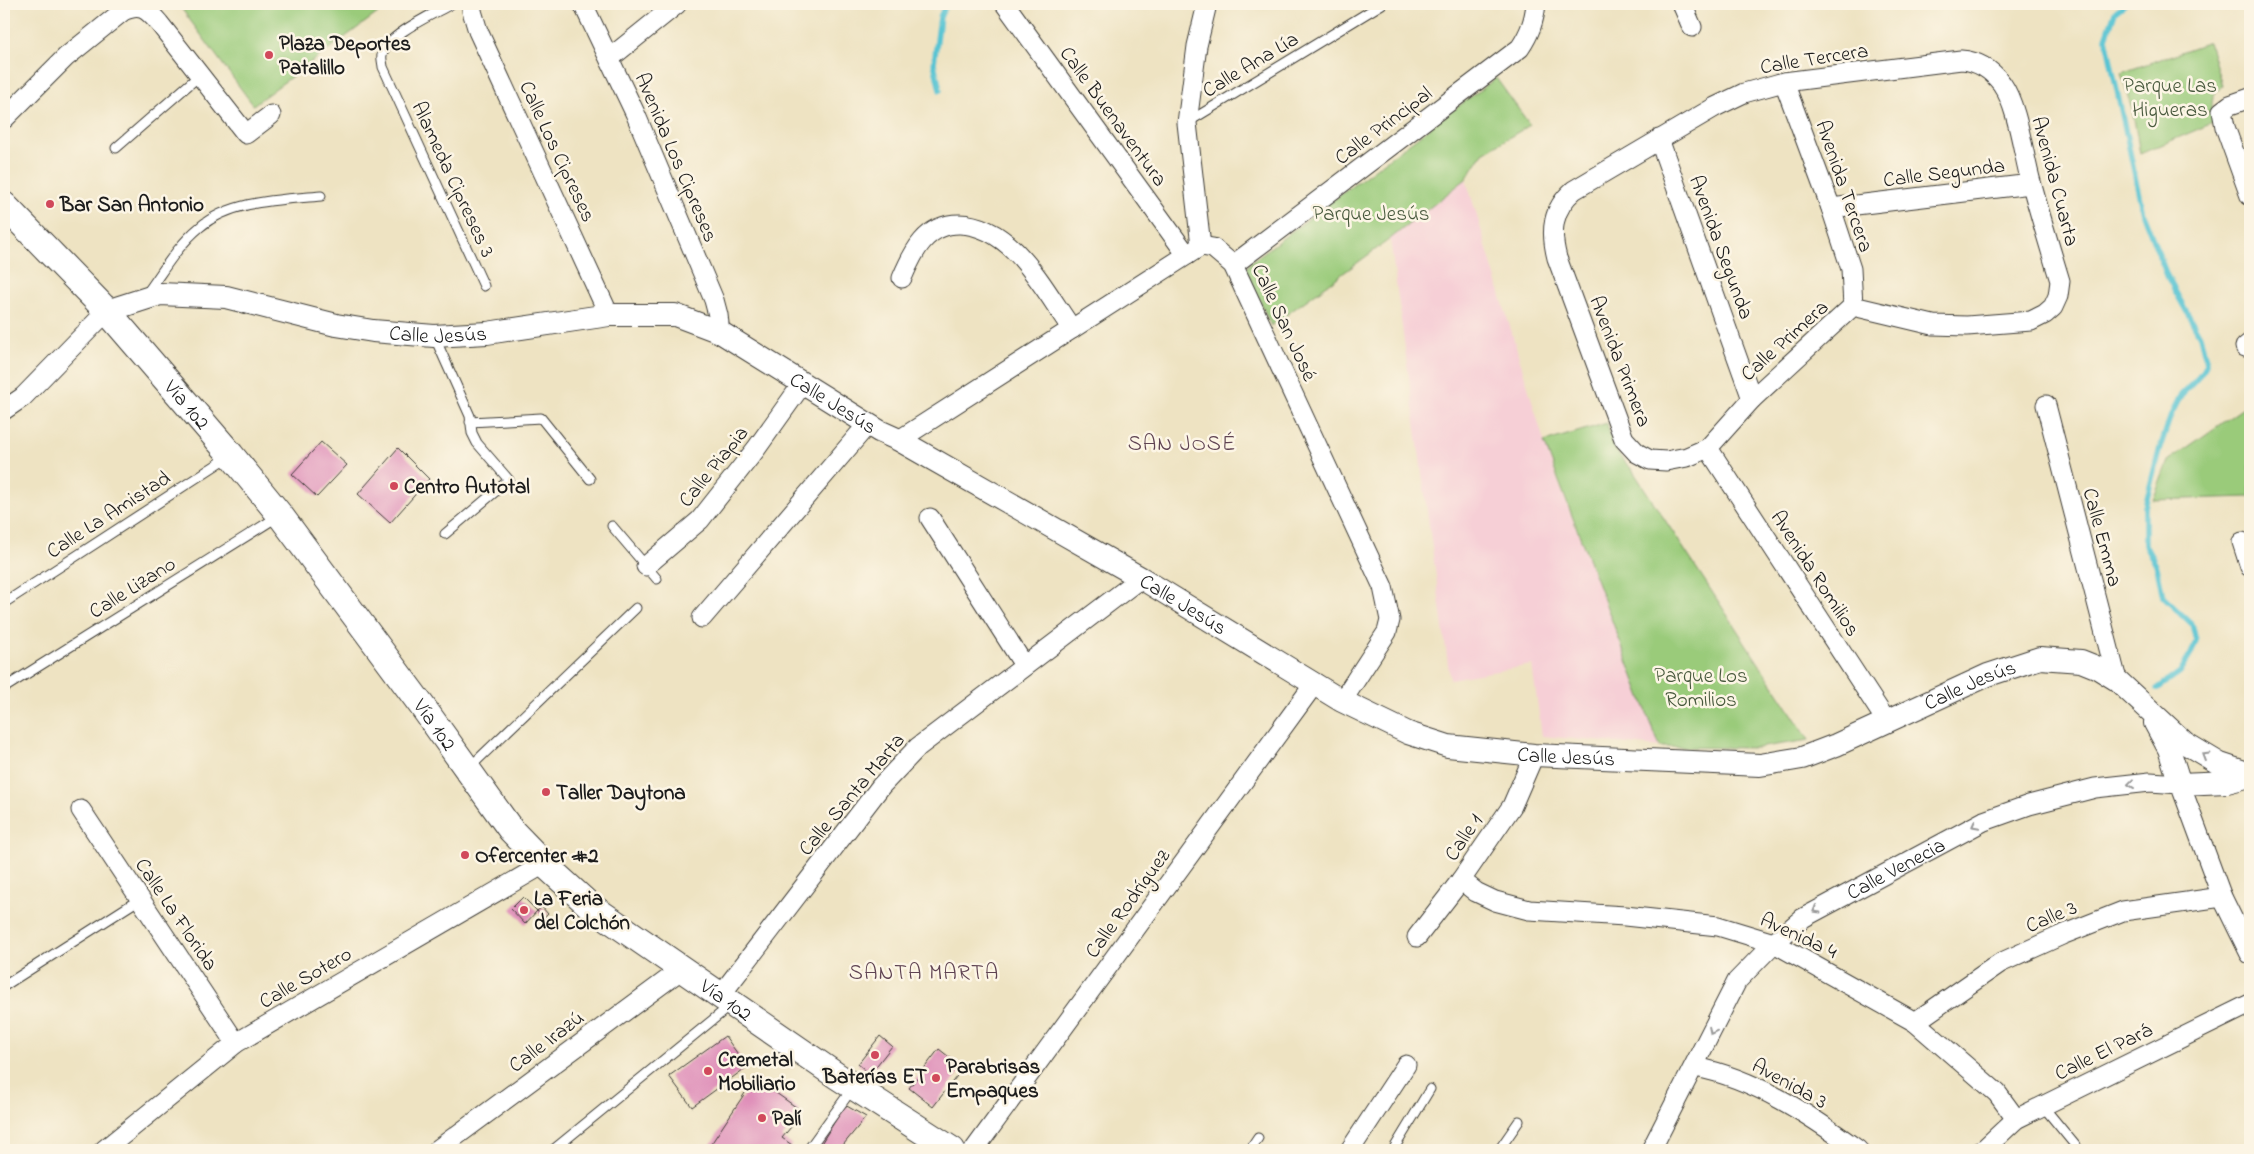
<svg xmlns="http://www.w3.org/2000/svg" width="2254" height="1154" font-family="'Indie Flower',sans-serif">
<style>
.built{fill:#f6cfd6}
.green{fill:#9acb7a;stroke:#5b744b}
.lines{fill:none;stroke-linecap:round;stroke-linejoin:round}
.stream{stroke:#59c4d3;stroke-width:5.5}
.building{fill:#df8fb9}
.service-casing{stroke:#3c3a35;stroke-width:11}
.minor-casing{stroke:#3c3a35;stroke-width:21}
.tertiary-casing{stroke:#3c3a35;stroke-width:24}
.secondary-casing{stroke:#3c3a35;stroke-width:28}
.service{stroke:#fff;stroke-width:9}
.minor{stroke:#fff;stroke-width:19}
.tertiary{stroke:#fff;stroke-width:22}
.secondary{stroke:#fff;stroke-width:26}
.oneway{stroke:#999}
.poi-dot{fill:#d1495b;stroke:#fcf5e5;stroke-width:2}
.labels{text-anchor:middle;stroke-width:5;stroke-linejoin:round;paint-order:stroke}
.poi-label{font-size:21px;font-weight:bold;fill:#1c1c1c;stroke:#fcf5e5;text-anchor:start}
.street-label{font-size:21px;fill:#1c1c1c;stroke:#fcf5e5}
.park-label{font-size:21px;fill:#48593d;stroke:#fcf5e5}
.neighbourhood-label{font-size:22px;letter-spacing:1px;fill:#604453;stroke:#fcf5e5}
</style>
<rect width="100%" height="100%" fill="#fcf5e5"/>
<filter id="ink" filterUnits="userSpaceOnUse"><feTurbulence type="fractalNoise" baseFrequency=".02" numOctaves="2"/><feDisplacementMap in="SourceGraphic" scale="10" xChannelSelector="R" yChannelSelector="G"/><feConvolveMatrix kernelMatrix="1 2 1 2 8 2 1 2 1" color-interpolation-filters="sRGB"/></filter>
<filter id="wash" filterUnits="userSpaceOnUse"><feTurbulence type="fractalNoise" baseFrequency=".0096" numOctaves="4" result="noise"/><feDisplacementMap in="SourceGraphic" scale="20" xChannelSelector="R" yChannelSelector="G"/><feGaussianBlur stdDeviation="1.12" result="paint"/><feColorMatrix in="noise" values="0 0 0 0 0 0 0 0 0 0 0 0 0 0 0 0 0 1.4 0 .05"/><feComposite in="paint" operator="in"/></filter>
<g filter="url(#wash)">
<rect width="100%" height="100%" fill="#eee3c2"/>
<!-- built -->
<path class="built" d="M1466,179L1550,461L1660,747L1542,736L1532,665L1450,679L1390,239Z"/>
<!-- green -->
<path class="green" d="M178,4H390L253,105Z
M2209,42L2222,86C2209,96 2211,108 2215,122L2140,154L2133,113L2121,73Z
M1496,78L1530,125L1483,153L1466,179L1390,239L1271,326L1246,269L1251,262Z
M2250,403V497L2153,500L2168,461Z
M1607,423C1612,443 1615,454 1631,468L1809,740L1757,748L1660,747L1544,442Z"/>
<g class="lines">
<!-- stream -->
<path class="stream" d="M2125,4L2115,12L2106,38L2143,214L2168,278L2200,336L2207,364L2196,380L2181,395L2171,415L2158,454L2145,507V545L2157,567L2163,597L2192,624L2196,641L2191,654L2180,672L2157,689
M940,90L934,63L940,17L946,4"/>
</g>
<g id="blocks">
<!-- building -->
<path class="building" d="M321,442L347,465L317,497L292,474Z
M398,448L429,479L390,523L358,494Z
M523,897L537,911L525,924L511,909Z
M542,907L548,914L544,918L537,911Z
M725,1036L747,1067L692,1107L669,1076Z
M880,1036L892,1046L870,1074L858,1064Z
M939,1049L963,1068L933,1107L909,1088Z
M755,1078L800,1110L791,1127L782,1138L792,1145L789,1150H707Z
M845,1105L866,1117L839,1150H817Z"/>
</g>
</g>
<g filter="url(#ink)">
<use href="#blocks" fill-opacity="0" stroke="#3c3a35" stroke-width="1"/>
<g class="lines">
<!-- service casing -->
<g class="service-casing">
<path id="service" d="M451,4C434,14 386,35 382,55C381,59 383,64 383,67L484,286
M1188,122L1382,4
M116,148L200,75
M147,293C163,271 178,245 200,227C232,200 281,200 321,196
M435,338L470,416L472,433L477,443L509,480L445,534
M470,422L541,418L590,479
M612,526L657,579
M4,603L230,456
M4,688L277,517
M470,767L636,608
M4,986L140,899
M2042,1105L2079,1150
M553,1150L731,1005
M808,1150L852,1089
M1250,1150L1258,1138
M1393,1150L1430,1089
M1499,1150L1519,1121"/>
</g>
<!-- minor casing -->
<g class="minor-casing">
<g id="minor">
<path d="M472,4V11L478,31L609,315"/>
<path d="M583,4L635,113L714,300L718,315L720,332"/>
<path d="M1005,4L1187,255"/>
<path d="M1682,4L1692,27"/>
<path d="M610,58L677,4"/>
<path d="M1961,60C1978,61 1991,69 2002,84C2018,107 2023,154 2031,182C2040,215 2050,248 2060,281L2058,296L2053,307L2045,314L2031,321L1967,326L1933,325L1853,306L1752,399L1708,448L1687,457L1666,461L1650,460L1637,453L1624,439L1557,258C1550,231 1552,209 1574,190L1715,107L1744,93L1784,82Z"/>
<path d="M1784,82L1831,208L1851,269L1853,306"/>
<path d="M2250,98L2230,105L2222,111L2225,127L2250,196"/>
<path d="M4,119L66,57L123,11C141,3 147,9 159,23L246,134L271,115"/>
<path d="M1659,139L1752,399"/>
<path d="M1831,208L2031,184"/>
<path d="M1201,246L1187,123L1197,46L1207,4"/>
<path d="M1233,265L1520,48C1530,33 1534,21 1536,4"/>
<path d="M902,278C913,252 926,224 959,224C1013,225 1044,290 1072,329"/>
<path d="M2245,347L2250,343"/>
<path d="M2046,405L2117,680"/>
<path d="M4,410L23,397L107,311"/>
<path d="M899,440L1201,246L1213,248L1233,265L1383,587L1390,620L1387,632L1342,701"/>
<path d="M1708,448L1887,722"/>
<path d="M930,518L1024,665"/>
<path d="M2242,542L2250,567"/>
<path d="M646,566L700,520L756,449L803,383"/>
<path d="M702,618L868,424"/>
<path d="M81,810L236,1043"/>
<path d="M1461,880L1476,892L1495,901L1529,910L1625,916L1718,926L1774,943L1915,1022L1997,1093L2016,1119"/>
<path d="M1417,937L1461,880L1512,806L1534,755"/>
<path d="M720,996L881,786L918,747L1141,578"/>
<path d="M1915,1022L2000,963L2062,935L2123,911L2222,897"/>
<path d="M1695,1067C1754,1078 1810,1115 1858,1150"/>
<path d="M104,1150L236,1043L544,864"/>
<path d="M437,1150L682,969"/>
<path d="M974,1150L1315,683"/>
<path d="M1350,1150L1406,1065"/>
<path id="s1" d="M1651,1150L1737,981L1774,943L1803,918L1984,821L2029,805L2095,788L2150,782L2180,784L2222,897L2250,954"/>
<path d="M1983,1150L2016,1119L2250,1004"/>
</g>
</g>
<!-- tertiary casing -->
<g class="tertiary-casing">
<g id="tertiary">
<path id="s2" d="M107,311L160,294L226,297L336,325L373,331L434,336L487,333L609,315H675L720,332L879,431L899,440L1141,578L1342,701L1408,733L1448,746L1534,755L1760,765L1802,758L1836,745L1988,675L2040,658L2081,661L2096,667L2117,680L2185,743L2220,764L2250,774"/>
<path d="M2155,723L2169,749L2180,784L2227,782L2250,776"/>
</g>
</g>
<!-- secondary casing -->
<g class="secondary-casing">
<g id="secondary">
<path id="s3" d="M4,205L107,311L231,455L280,515L422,706L511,830L544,864L589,905L837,1076L952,1150"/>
</g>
</g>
<!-- service -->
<use href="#service" class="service"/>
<!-- minor -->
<use href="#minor" class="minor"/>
<!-- tertiary -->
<use href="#tertiary" class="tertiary"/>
<!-- secondary -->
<use href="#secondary" class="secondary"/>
</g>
<!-- one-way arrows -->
<defs><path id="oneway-chevron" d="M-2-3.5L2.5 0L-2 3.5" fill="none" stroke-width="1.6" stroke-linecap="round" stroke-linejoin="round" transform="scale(1.25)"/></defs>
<g class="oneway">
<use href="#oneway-chevron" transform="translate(2205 756) rotate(-149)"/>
<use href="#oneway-chevron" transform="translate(2131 784) rotate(173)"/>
<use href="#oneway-chevron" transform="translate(1975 825) rotate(152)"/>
<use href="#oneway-chevron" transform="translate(1816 910) rotate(150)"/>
<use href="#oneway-chevron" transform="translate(1712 1031) rotate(116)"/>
</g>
</g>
<!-- markers -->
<g class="poi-dot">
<circle cx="269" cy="55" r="5"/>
<circle cx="50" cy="204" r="5"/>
<circle cx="394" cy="486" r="5"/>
<circle cx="546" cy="792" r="5"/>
<circle cx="465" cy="855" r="5"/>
<circle cx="524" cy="910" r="5"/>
<circle cx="875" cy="1055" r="5"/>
<circle cx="708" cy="1071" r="5"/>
<circle cx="936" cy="1078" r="5"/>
<circle cx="762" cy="1118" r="5"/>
</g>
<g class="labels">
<!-- poi labels -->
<g class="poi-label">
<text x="279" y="50">Plaza Deportes<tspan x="279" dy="24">Patalillo</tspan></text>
<text x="60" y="211">Bar San Antonio</text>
<text x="404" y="493">Centro Autotal</text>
<text x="556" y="799">Taller Daytona</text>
<text x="475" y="862">Ofercenter #2</text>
<text x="534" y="905">La Feria<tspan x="534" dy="24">del Colchón</tspan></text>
<text x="718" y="1066">Cremetal<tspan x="718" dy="24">Mobiliario</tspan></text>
<text x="946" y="1073">Parabrisas<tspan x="946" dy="24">Empaques</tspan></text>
<text x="875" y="1083" text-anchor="middle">Baterías ET</text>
<text x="772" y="1125">Palí</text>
</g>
<!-- street labels -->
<g class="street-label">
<text transform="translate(1814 58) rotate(-9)" y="7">Calle Tercera</text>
<text transform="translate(1250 64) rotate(-31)" y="7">Calle Ana Lía</text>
<text transform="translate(1114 116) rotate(54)" y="7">Calle Buenaventura</text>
<text transform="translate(1383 125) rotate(-37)" y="7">Calle Principal</text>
<text transform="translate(558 151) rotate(65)" y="7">Calle Los Cipreses</text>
<text transform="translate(677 157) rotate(67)" y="7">Avenida Los Cipreses</text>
<text transform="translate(1944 172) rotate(-7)" y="7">Calle Segunda</text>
<text transform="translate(454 179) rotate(65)" y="7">Alameda Cipreses 3</text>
<text transform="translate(2056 181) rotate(75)" y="7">Avenida Cuarta</text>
<text transform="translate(1845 186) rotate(71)" y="7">Avenida Tercera</text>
<text transform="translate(1722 247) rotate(70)" y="7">Avenida Segunda</text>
<text transform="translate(1285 322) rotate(65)" y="7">Calle San José</text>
<text dy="7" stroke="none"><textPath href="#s2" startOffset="338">Calle Jesús</textPath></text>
<text transform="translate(1784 340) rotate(-42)" y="7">Calle Primera</text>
<text transform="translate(1621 361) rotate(69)" y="7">Avenida Primera</text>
<text dy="7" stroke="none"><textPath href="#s2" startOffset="758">Calle Jesús</textPath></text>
<text dy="7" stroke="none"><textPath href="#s3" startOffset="271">Vía 102</textPath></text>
<text transform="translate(713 466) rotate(-51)" y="7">Calle Piapia</text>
<text transform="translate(108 514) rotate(-33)" y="7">Calle La Amistad</text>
<text transform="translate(2103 537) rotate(75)" y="7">Calle Emma</text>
<text transform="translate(1816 573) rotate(57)" y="7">Avenida Romilios</text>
<text transform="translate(132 587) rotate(-32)" y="7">Calle Lizano</text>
<text dy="7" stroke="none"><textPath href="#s2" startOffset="1162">Calle Jesús</textPath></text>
<text dy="7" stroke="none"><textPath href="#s2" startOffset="2002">Calle Jesús</textPath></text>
<text dy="7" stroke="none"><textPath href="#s3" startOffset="676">Vía 102</textPath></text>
<text dy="7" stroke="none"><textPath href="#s2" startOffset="1582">Calle Jesús</textPath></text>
<text transform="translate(851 794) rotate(-50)" y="7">Calle Santa Marta</text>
<text transform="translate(1463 837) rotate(-56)" y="7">Calle 1</text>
<text dy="7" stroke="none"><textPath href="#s1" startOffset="386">Calle Venecia</textPath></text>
<text transform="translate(1127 903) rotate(-54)" y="7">Calle Rodríguez</text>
<text transform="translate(177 914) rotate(56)" y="7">Calle La Florida</text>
<text transform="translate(2051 916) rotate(-23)" y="7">Calle 3</text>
<text transform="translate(1799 935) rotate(25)" y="7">Avenida 4</text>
<text transform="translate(305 977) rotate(-30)" y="7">Calle Sotero</text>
<text dy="7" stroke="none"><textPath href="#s3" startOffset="1081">Vía 102</textPath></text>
<text transform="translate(546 1041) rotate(-37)" y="7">Calle Irazú</text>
<text transform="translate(2103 1051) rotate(-26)" y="7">Calle El Pará</text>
<text transform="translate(1790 1083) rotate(29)" y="7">Avenida 3</text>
</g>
<!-- park labels -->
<g class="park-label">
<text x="2170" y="92">Parque Las<tspan x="2170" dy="24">Higueras</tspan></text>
<text x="1371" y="220">Parque Jesús</text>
<text x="1701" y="682">Parque Los<tspan x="1701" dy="24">Romilios</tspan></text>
</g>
<!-- neighbourhood labels -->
<g class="neighbourhood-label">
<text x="1182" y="450">SAN JOSÉ</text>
<text x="924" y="979">SANTA MARTA</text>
</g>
</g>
<!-- margin -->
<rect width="2254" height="1154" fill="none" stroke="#fcf5e5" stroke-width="20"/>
</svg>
